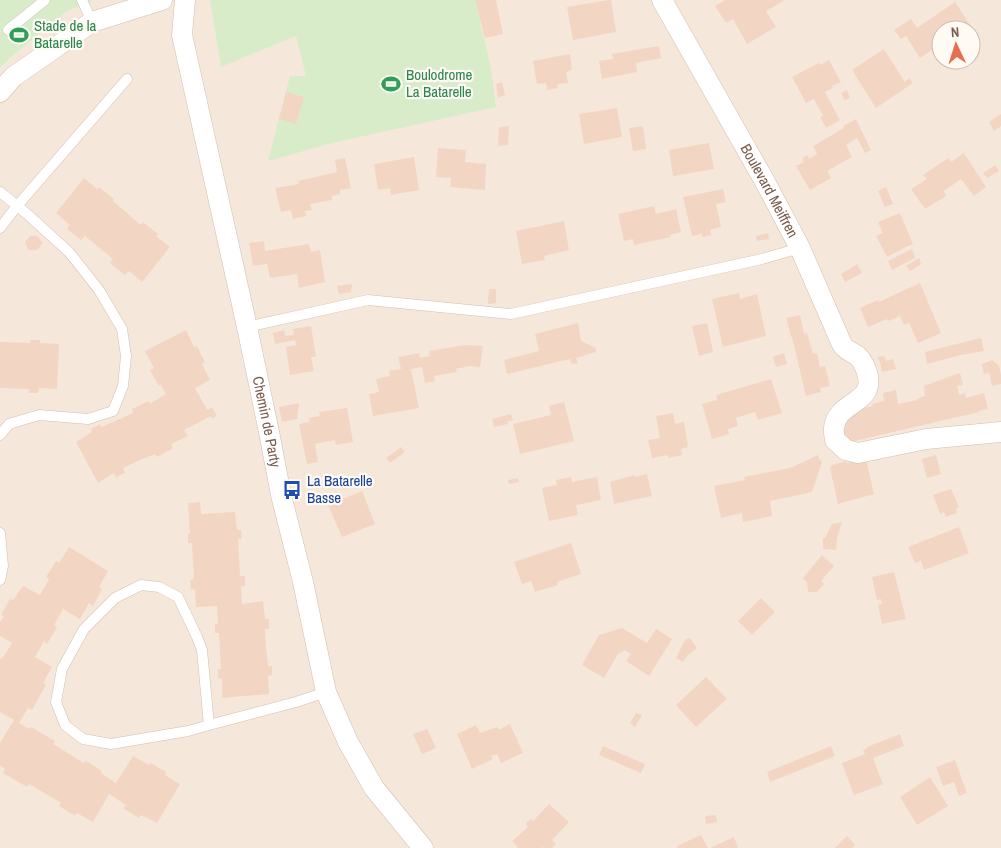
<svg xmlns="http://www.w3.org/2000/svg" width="1001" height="848" font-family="'Archivo Narrow',sans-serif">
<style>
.residential{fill:#f5e8da;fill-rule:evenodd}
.green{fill:#d8ecc9}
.building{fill:#f3d5c3}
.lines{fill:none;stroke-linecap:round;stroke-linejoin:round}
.service-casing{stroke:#d1beb0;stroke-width:11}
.minor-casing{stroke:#d1beb0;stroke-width:21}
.service{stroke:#fff;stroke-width:10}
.minor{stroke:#fff;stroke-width:20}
.labels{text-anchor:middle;stroke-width:4.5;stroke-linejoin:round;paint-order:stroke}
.leisure-label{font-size:15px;fill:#27864d;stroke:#fffaf3;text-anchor:start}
.street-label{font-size:15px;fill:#7a5c4d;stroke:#fffaf3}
.transit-label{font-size:15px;fill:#164399;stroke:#fffaf3;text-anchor:start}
</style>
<rect width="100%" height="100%" fill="#fdf6ec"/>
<!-- residential -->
<path class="residential" d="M93,0H1001V848H0V68L10,58L66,12ZM941,30H971V60H941Z"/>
<!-- green -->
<path class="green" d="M0,0H93L66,12L10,58L0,68Z
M210,0H475L491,68L496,107L332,143L268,161L290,76H306L296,36L221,67Z"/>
<!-- building -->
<path class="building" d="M475,0H496L503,34L485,38Z
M609,0H611L616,32L573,40L567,7Z
M725,0H785L766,11L776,27L747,44L733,19L726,23L715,6Z
M955,2L976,34L971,37V30H941V49L935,54L932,50L920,58L906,36L901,39L894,30L911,19L917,28Z
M659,46L661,58L636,63L637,72L602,79L599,61L613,59L612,54Z
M884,49L905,82L909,78L913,83L876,108L852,70Z
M570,54L572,70L566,72L568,83L557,84L558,88L547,90L546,83L537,84L533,61Z
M829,60L841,82L832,86L833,88L825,92L840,120L826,128L820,117L823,116L814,99L806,103L792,77L819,63L820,65Z
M502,82L505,95L498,98L496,84Z
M847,90L850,98L844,100L841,93Z
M286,92L304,97L296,124L279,119Z
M617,108L622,137L584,144L579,114Z
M1001,114V126L994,131L989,122Z
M856,119L871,150L865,153L857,138L846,145L852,157L827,171L831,178L810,190L796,166L804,162L802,158L807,155L809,159L817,154L813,146L844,128L843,126Z
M509,126L508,145L498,146L499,127Z
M643,126L646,149L633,151L629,128Z
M709,143L714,169L673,176L669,150Z
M438,148L466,150L465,162L486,164L485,190L450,187L451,178L436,177Z
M964,153L986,187L974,196L961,179L944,191L946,196L925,209L911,189L927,179L923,175L948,158L951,162Z
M414,157L419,190L391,195L390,188L378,190L374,164Z
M345,158L351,188L340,190V194L332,196V200L310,204L312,210L305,211L306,216L293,219L291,210L281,212L275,188L299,184L298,181L337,172L335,160Z
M995,165L999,171L987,178L983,173Z
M84,178L97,189L100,188L114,199L113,201L141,225L143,222L158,234L156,236L170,247L142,282L129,271L125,275L110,263L113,259L85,236L81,240L67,229L70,225L56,213Z
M886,187L893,204L885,207L878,191Z
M723,189L726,202L716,204L721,227L710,230L711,235L702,237V234L692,236L683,197Z
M654,206L656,214L676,209L681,232L670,235L671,237L634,245L633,239L624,241L618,214Z
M900,213L913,244L906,247L887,257L876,236L883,233L878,222Z
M564,221L569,250L544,256L545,260L522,264L516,231Z
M768,233L769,239L757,241L756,236Z
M30,236H37L43,243L37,250H28L25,242Z
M264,241L265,251L309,244L311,252L320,250L325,282L299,288L297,274L270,278L267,264L253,266L249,243Z
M912,249L915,258L892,270L888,261Z
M919,258L921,264L910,271L906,266Z
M857,264L862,273L845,282L841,274Z
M920,283L941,333L918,343L909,323L904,325L900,316L888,321L887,319L868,327L860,308L878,300L879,302Z
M352,284L351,292L339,294L337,286Z
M489,289H496V303L488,304Z
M739,293L740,299L757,294L766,336L723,347L712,299Z
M800,315L804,334L807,333L813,354L817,353L820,367L825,366L830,386L820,388L821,392L806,396L792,337H791L786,318Z
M578,323L581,341L596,348V352L576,358L578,363L571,364L570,359L507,374L504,360L539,351L535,334Z
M707,323L713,352L699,356L692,326Z
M311,326L316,357H311L314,371L290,375L286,347L296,345L295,340L275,344L273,333L284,330L285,336L294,335L293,329Z
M186,330L194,347L197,346L205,362L202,364L210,380L195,388L207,410L212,407L217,416L211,419V416L184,430L188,436L171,444L173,448L157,457L155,454L140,460L123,468L125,473L116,477L114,473L98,483L76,442L92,432L91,429L100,424L102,427L133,413L132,409L149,401L150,404L166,394L161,385L159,386L150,370L154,368L145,351Z
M981,338L984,351L961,355L927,364L925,352Z
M31,340H40V343L59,344L57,389L39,388L38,393H29V389L0,388V342L30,343Z
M465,345L483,346L480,367L470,366L456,369L457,372L434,376L435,381L425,383L422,367L411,369L419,408L373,416L369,394L379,392L376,379L390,376L389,371L401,369L398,357L419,353L420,358L430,356L429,351Z
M784,353L787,364L776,367L773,357Z
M885,356L886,361L893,359L896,369L882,372L880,362L877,357Z
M992,360L999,366L1001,375V384L992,386L989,373L984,374L982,364Z
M960,373L963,385L957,386L959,395L965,393L966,398L984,393L988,409L979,411V412L846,443L841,423L848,422L847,419L850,412L873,406L872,404L884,401L883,393L896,390L898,404L917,400L916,399L925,396L924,386Z
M771,379L782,413L758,420L755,412L736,418L738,426L728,429L729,434L712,439L702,404L717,400L716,395Z
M564,402L574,441L520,454L513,424L551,415L549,406Z
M299,403L297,419L282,422L279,407Z
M347,408L353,442L336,445L335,440L315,444L318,462L307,464L299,424L310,422L309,418L320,416L319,412Z
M673,413L675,424L684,422L688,447L681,449L682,455L668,458V455L652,458L648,440L660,438L656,416Z
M511,414L513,420L507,422L508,424L494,427L492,419Z
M401,447L405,452L390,463L386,458Z
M818,455L819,458L822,462L812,492L770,501L772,516L743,522L742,513L721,518L714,486L745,480L744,477L790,468Z
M936,455L941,474L927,478L922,459Z
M866,459L874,494L838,504L830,468L832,465L846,461L847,463Z
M647,474L652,496L614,504L610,482L635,475V477Z
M571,477L572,482L597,477L601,500L576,505L578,515L549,521L542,488L557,485L556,480Z
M518,478L519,482L509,484L508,480Z
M951,489L959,507L956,508L957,513L946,517L944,512L940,514L933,495Z
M362,491L375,524L342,537L328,505Z
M200,502L201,514L235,512L237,530H241L242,539H238L240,576H245V586H241L242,604L263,601L265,619H269V629H265L266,648L268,666H272V675L268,676L269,694L222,698V679L218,678V669H221L219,633H215V623L218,624L217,606L196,607L195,589L191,590L190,580L194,579L192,543H188V534L190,533L188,503Z
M842,522L837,538L836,550L823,549V538H825L832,524Z
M959,527L969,553L924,570L921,561L915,563L908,547Z
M571,543L581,574L557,582L558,585L535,592L531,581L522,584L514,562Z
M69,547L108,571L99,587L102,589L93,606L89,603L80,619L63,609L54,625L57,627L47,644L44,641L35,657L52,667L43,683L46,685L32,710L28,708L19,723L29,729L31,727L55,741L53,744L84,763L86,761L102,771L101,773L116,783L133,756L149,765L151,763L166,772L165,775L180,784L157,823L141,815L139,818L123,808L126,805L109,794L93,822L77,813L75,816L59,806L61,803L46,794L29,784L27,787L3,773L5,769L0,765V743L14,720L0,712V658L2,659L12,643L0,636V622L4,616L1,615L10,599L13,600L23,586L40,595L49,579L46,577L56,561L59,563Z
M822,555L834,566L821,581L824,584L817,592H808L807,582L803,578Z
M894,572L906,619L882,624L878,605L882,604L881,599L877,600L872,577Z
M761,598L775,612L752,635L738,621Z
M622,628L647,643L656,629L672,639L649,676L626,661L631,654L625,650L618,654L604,678L582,665L599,635Z
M690,638L697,648L688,655L683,662L676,658L685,640Z
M706,677L727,699L696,727L676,705Z
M636,713L642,715L635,727L630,723Z
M510,724L523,753L501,763L497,754L491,756L493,759L472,769L457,734L476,725L480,733L497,727L499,730Z
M427,729L436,748L422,754L413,734Z
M900,734L904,746L873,758L883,784L854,795L842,763L865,754L863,750L867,748V747Z
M603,746L645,764L641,773L599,755Z
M831,746L835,756L770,782L767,772Z
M955,760L967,793L959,796L954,782L943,786L936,767Z
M930,777L948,806L917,825L900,797Z
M549,804L569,822L552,840L556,844L552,848H544L543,847L541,848H518L512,841L528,827L526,823L531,819L533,821Z
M716,815L717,822L706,824L705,816Z
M701,835L708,848H678L677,846Z
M847,836L855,845L852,848H835Z
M734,837L738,848H710Z"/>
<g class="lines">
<!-- service casing -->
<g class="service-casing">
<path id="service" d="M82,0L92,22
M8,30L45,0
M0,192L26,213L69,252L99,290L122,329L126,356L123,386L113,411L88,419L39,415L9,424L0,435
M0,228L17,206L127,79
M247,327L368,300L511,314L762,259L800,248
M0,533L3,566L0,580
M209,725L188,731L111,744L83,739L65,725L56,702L62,669L84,629L115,598L141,585L159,587L178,597L197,637L202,650L209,725L296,702L326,692"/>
</g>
<!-- minor casing -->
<g class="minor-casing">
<g id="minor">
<path id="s1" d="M185,0L182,35L247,327L269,432L281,495L303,582L326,692L348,742L374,788L423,848"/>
<path id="s2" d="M662,0L764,180L800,248L837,333C839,337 841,344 844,347C852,355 858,352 864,365C883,405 836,399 834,428C833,432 835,436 835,440L846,450L858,453L926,439L1001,432"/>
<path d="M0,92L13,77L92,22L162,0"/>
</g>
</g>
<!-- service -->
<use href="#service" class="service"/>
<!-- minor -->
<use href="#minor" class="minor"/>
</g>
<!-- icons -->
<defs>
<g id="stadium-bare" transform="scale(1.5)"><path d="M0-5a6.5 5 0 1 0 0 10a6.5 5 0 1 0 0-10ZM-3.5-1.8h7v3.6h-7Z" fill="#2e9e5b" stroke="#fffaf3" stroke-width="2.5" paint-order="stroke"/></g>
<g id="bus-bare" transform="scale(1.5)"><path d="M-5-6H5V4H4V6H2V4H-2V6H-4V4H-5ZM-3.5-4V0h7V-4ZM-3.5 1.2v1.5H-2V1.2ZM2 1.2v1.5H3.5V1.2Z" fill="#1a4fb4" stroke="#fffaf3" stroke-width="2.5" paint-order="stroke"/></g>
</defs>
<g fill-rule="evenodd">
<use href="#stadium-bare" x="19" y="35"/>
<use href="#stadium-bare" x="391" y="84"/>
<use href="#bus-bare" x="292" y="490"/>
</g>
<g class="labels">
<!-- leisure labels -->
<g class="leisure-label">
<text x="34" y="31">Stade de la<tspan x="34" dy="17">Batarelle</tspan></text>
<text x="406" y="80">Boulodrome<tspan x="406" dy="17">La Batarelle</tspan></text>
</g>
<!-- street labels -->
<g class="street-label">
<text dy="5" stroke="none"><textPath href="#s2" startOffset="219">Boulevard Meiffren</textPath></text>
<text dy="5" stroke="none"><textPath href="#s1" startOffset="431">Chemin de Party</textPath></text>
</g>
<!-- transit labels -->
<g class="transit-label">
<text x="307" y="486">La Batarelle<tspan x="307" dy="17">Basse</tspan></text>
</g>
</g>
<!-- north arrow -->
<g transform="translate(956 45) rotate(356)"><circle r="24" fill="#fffaf3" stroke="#cabbb1"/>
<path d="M0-4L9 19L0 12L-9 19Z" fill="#e76f51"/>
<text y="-8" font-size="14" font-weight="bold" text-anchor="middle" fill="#7a5c4d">N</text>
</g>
</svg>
